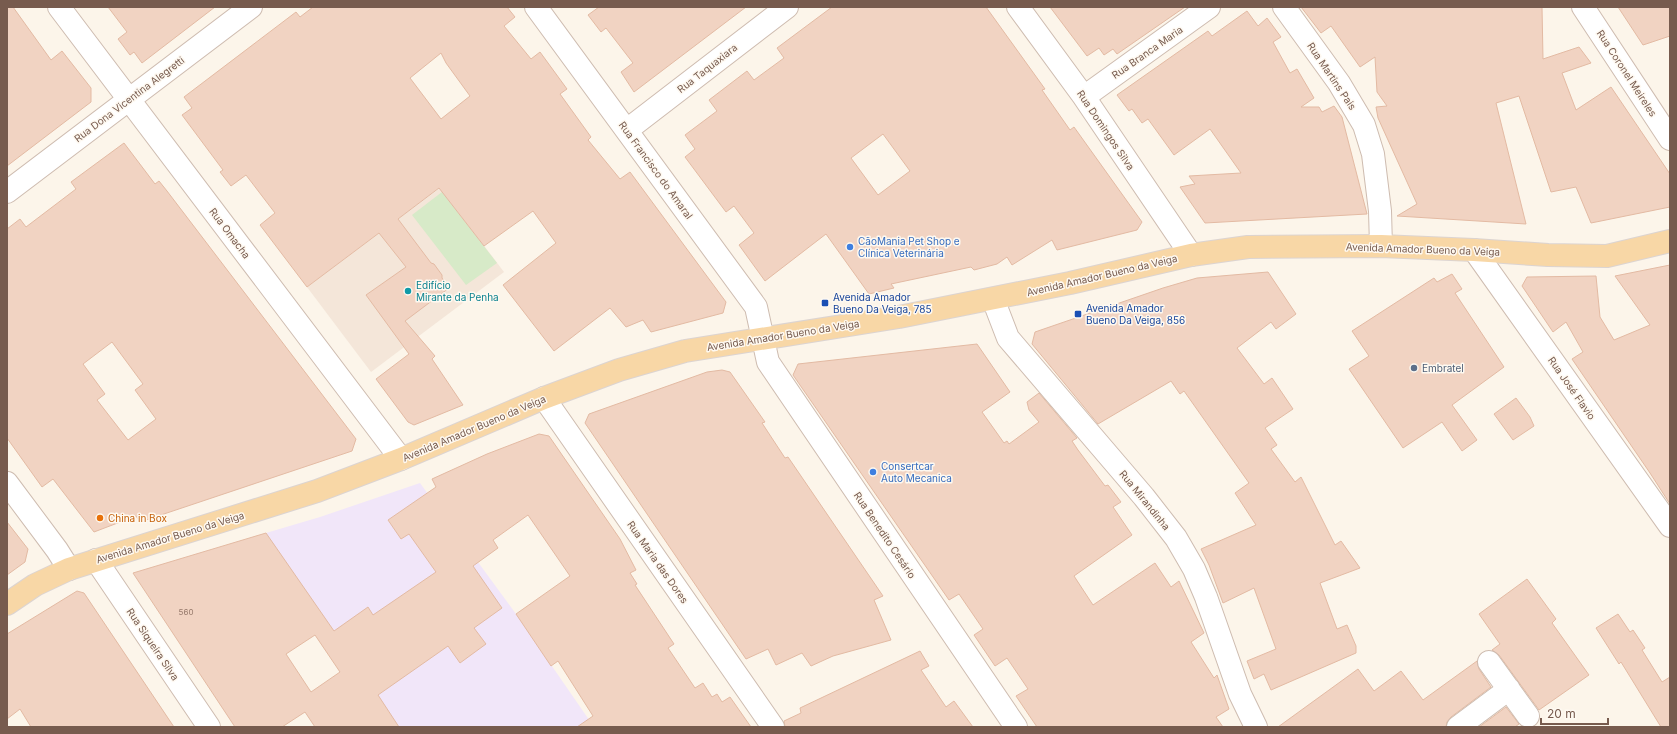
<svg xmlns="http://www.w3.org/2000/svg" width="1677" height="734" font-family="Inter,sans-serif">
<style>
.residential{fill:#f4e6d9}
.education{fill:#f1e6f9}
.green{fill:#d7eac8}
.building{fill:#f1d3c2;stroke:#e3baa3;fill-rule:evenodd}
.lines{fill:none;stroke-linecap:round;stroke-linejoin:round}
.minor-casing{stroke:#cebcb0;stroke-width:24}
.major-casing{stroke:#dcd4d1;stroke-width:24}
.minor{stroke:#fff;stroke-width:22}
.major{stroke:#f8d7a6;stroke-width:22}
.shop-dot{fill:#3f7fe0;stroke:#fef9f1;stroke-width:1.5}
.culture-dot{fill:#0f9aa8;stroke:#fef9f1;stroke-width:1.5}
.transit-dot{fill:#1a4fb4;stroke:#fef9f1;stroke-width:1.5}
.service-dot{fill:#5c6f8a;stroke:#fef9f1;stroke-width:1.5}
.food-dot{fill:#e8710a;stroke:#fef9f1;stroke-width:1.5}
.labels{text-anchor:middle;stroke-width:3;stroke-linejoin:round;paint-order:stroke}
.number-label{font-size:8px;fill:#96796b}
.street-label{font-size:10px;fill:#775b4e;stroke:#fef9f1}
.shop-label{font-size:10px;fill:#366cbe;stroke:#fef9f1;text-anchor:start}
.culture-label{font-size:10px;fill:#0d838f;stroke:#fef9f1;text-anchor:start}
.transit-label{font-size:10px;fill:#164399;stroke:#fef9f1;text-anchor:start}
.service-label{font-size:10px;fill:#4e5e75;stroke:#fef9f1;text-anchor:start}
.food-label{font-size:10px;fill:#c56008;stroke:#fef9f1;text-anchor:start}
</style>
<rect width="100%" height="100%" fill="#fcf5ea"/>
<!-- residential -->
<path class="residential" d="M440,188L504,272L371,372L307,287Z"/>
<!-- education -->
<path class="education" d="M420,483L516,614L594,727H399L266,533L320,517Z"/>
<!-- green -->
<path class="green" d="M442,192L497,263L466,285L412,215Z"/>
<!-- building -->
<path class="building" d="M7,7H13L51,60L62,51L91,88V102L7,166Z
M108,7H215L142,63L134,52L130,55L118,39L127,32Z
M313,7H507L515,17L504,26L531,59L540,52L567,89L560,94L591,137L588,140L620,179L630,172L726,302L723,313L651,332L643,320L626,327L610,308L554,351L503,285L556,243L533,211L484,246L439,188L398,219L431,263L434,264L442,275V278L449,288L405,321L435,356L432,359L463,405L414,425L408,422L376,379L409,354L366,295L406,267L379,233L307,287L260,225L275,213L246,175L231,186L220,172L223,170L182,115L192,108L184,97L296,12L300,17ZM441,53L446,63L470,96L441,119L410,78Z
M599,7H746L634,92L621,72L633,63L606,28L601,32L588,15Z
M832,7H986L1045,89L1042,90L1070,130L1074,127L1142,222L1137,230L1057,250L1052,240L1012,265L1007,257L997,264L974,270L971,267L891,284L894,288L869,294L826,234L765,281L739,245L754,233L734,206L726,212L685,157L695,149L685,135L717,111L709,100L747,71L754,80L784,58L777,48ZM883,134L910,171L878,195L851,158Z
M1050,7H1185L1117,54L1113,49L1104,55L1099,48L1087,56Z
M1301,7H1542L1543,59L1579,47L1591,63L1562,73L1576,110L1611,87L1670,174V207L1591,223L1576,187L1551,192L1519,96L1496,103L1526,224L1397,216L1417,204L1378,118L1376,107L1387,106L1377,92L1375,57L1360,67L1331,26L1321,33Z
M1618,7H1670V36L1643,45Z
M1247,11L1258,26L1267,18L1281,37L1273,42L1290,73L1297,69L1314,98L1301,107H1319L1322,112L1334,106L1342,117L1367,214L1205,223L1180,187L1195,184L1189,176L1241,173L1210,129L1174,155L1148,119L1142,123L1132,109L1129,111L1117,95L1208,31L1212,36Z
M124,143L155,184L159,181L167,191L356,439L352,451L140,522L136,516L94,532L53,479L42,487L7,438V229L20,219L26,227L76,189L71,182ZM112,342L143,384L135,390L156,419L128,440L97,400L105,394L83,364Z
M1670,265V504L1650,473L1572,359L1583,352L1566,322L1553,332L1522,286L1527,277L1596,276L1600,317L1614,340L1650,325L1615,276Z
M1268,272L1296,314L1276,329L1271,322L1237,348L1264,384L1272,378L1293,409L1265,428L1277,445L1271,449L1295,482L1301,477L1335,545L1341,541L1360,568L1320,583L1337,629L1347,625L1356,646V653L1271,690L1264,674L1254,679L1247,661L1276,649L1254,588L1223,603L1209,565L1201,549L1256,525L1235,493L1249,483L1184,391L1180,394L1171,381L1098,424L1032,344L1035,332L1163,288L1197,278Z
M1452,274L1462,289L1455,293L1504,367L1452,405L1477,440L1462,451L1442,422L1403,448L1349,369L1369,356L1352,331L1434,278L1437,282Z
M977,344L1010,392L982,412L1004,443L1007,441L1009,444L1039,422L1029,410L1027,402L1039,393L1077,438L1072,441L1078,450L1105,486L1108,485L1121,502L1113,507L1132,535L1074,576L1093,605L1155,563L1171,587L1179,581L1204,633L1191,642L1214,678L1217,675L1229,709L1216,717L1223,727H1037L1016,696L1028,689L1007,658L995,666L974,635L983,629L959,594L949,600L793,375L798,364Z
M722,370L730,372L765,422L762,423L785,458L788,457L883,596L874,600L891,640L833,656L811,666L802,653L776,665L768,649L746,659L585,423L589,414L707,372Z
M1516,398L1530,417L1534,426L1513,440L1494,414Z
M539,434L549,436L620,539L636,570L630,573L637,584L635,585L674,644L668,648L695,688L703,683L712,697L717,694L722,702L730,697L751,727H577L593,716L558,661L551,666L516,614L570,576L528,515L493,540L498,548L473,566L502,608L474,628L486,644L460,663L448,646L378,695L399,727H315L305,712L282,727H235L133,573L266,533L334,631L368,607L373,615L436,572L409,534L401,539L388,520L436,487L432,479L487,454ZM315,635L340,672L311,692L286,654Z
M7,522L28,549L25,562L7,575Z
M1527,579L1556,619L1552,623L1589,675L1539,710L1499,655L1492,650L1500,644L1479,614Z
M77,591L84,593L174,727H31L20,709L7,719V634Z
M1618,614L1630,632L1633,630L1645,648L1642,650L1662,682L1670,677V727H1661L1621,662L1619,664L1596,628Z
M920,651L929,666L921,670L946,707L954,701L973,727H785L784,721L801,713L800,708Z
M1477,661L1479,669L1491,687L1451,717L1447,722L1446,727H1278L1358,669L1374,691L1401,671L1423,700Z
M1506,707L1519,724L1515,727H1479Z"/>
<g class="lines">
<!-- minor casing -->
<g class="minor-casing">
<path id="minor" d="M59,7L401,459
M536,7L756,307L768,362L1016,727
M1018,7L1084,97L1191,255
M1284,7L1339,83L1364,125L1373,154L1380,211L1381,246
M1583,7L1670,139
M1084,97L1209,7
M627,130L787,7
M7,192L251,7
M1474,250L1670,526
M993,299L1008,338L1144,497L1176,538L1194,569L1206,597L1240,694L1256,727
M544,398L773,727
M7,483L57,550L69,569
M96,560L209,727
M1489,662L1528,716
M1458,727L1509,689"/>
</g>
<!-- major casing -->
<g class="major-casing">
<path id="major" d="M7,604L35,585L69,569L317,491L401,459L544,398L619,370L685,351L899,317L1070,283L1191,255L1248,247L1381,246L1474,250L1548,255L1607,256L1670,241"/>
</g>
<!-- minor -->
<use href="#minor" class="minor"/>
<!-- major -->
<use href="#major" class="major"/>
</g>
<!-- markers -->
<g class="shop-dot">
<circle cx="850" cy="247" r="4"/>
<circle cx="873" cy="472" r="4"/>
</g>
<circle class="culture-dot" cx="408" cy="291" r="4"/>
<g class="transit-dot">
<rect x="821" y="299" width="8" height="8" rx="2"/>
<rect x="1074" y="310" width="8" height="8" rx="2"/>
</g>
<circle class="service-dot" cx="1414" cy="368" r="4"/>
<circle class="food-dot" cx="100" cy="518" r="4"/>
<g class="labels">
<!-- number labels -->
<g class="number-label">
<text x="186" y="615">560</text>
</g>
<!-- street labels -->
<g class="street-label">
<text transform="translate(1147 52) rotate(-35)" y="4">Rua Branca Maria</text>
<text transform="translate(707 68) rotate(-38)" y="4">Rua Taquaxiara</text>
<text transform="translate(1627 73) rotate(57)" y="4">Rua Coronel Meireles</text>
<text transform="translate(1332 76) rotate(56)" y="4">Rua Martins Pais</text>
<text transform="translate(129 99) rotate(-37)" y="4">Rua Dona Vicentina Alegretti</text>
<text transform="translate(1106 130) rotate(56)" y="4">Rua Domingos Silva</text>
<text transform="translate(656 170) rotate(54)" y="4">Rua Francisco do Amaral</text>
<text transform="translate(230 233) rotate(53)" y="4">Rua Omacha</text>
<text transform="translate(1423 249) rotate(2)" y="4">Avenida Amador Bueno da Veiga</text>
<text transform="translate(1102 275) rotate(-13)" y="4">Avenida Amador Bueno da Veiga</text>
<text transform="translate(783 335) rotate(-9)" y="4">Avenida Amador Bueno da Veiga</text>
<text transform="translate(1572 388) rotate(55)" y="4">Rua José Flavio</text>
<text transform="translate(474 428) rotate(-23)" y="4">Avenida Amador Bueno da Veiga</text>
<text transform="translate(1145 500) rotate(51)" y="4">Rua Mirandinha</text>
<text transform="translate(885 535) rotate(56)" y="4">Rua Benedito Cesário</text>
<text transform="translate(170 537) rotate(-17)" y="4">Avenida Amador Bueno da Veiga</text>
<text transform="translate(658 562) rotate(55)" y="4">Rua Maria das Dores</text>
<text transform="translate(153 644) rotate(56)" y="4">Rua Siqueira Silva</text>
</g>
<!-- shop labels -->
<g class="shop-label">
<text x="858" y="245">CãoMania Pet Shop e<tspan x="858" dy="12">Clínica Veterinária</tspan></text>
<text x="881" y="470">Consertcar<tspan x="881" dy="12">Auto Mecanica</tspan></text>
</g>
<!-- culture labels -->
<g class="culture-label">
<text x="416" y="289">Edifício<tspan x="416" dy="12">Mirante da Penha</tspan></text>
</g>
<!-- transit labels -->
<g class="transit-label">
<text x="833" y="301">Avenida Amador<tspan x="833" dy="12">Bueno Da Veiga, 785</tspan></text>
<text x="1086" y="312">Avenida Amador<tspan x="1086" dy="12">Bueno Da Veiga, 856</tspan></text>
</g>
<!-- service labels -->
<g class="service-label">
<text x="1422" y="372">Embratel</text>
</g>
<!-- food labels -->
<g class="food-label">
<text x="108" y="522">China in Box</text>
</g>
</g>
<!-- border -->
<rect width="1677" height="734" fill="none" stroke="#775b4e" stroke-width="16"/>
<!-- scale -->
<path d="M1541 718v6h67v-6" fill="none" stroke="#775b4e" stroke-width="2"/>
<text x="1547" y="718" font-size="12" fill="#775b4e" stroke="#fef9f1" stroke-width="3" paint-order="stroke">20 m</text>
</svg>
